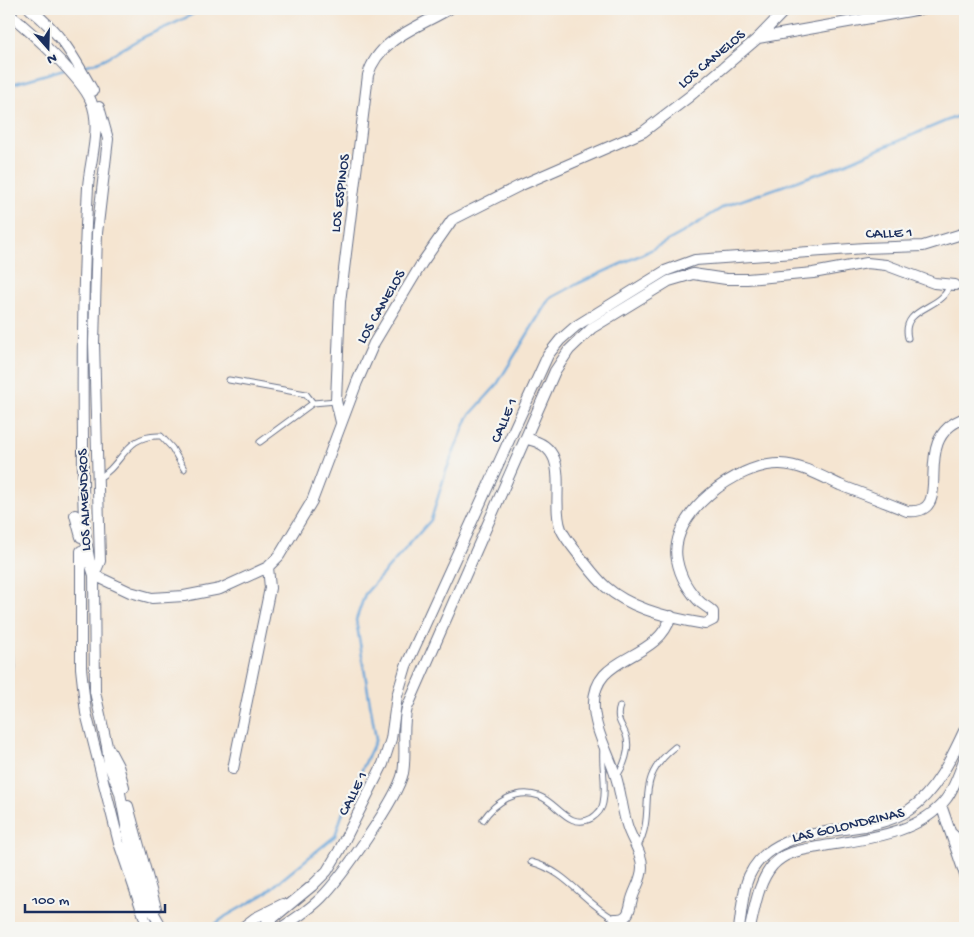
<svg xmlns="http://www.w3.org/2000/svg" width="974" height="937" font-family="'Gochi Hand',sans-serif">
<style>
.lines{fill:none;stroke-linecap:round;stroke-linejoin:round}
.stream{stroke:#68a5d9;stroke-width:2.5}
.lane-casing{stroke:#676f86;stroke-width:7}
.street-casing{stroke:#676f86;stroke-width:12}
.lane{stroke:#fff;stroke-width:5}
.street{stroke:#fff;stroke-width:10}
.labels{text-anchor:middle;stroke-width:4.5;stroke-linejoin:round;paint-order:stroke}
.street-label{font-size:15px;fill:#1b2f5e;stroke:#f6f6f2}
</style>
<rect width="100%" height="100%" fill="#f6f6f2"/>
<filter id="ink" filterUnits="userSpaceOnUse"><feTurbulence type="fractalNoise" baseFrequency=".02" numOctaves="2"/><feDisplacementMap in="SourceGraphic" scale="10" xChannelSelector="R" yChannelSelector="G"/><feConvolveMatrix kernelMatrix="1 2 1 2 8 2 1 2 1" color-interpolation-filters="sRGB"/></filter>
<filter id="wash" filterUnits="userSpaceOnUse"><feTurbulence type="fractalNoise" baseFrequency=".0096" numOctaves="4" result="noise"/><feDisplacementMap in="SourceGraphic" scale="20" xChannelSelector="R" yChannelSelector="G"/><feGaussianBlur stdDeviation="1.12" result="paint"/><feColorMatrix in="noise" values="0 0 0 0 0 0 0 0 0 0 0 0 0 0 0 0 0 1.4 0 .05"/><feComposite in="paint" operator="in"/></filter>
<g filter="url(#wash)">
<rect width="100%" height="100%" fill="#f5e5d1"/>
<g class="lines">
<!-- stream -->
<path class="stream" d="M82,66C103,63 119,50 138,40C159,29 182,22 201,9
M9,85L64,69
M962,114L965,107
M9,630L12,665L9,677
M210,928L226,916L263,895L335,836L344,809L376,739L356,620L365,594L431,520L446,471L468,417L496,386L549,299L579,283L647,252L682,233L725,206L834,168L965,113"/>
</g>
</g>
<g filter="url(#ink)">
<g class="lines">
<!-- lane casing -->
<g class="lane-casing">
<path id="lane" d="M955,285H965
M908,338C900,306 944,310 949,285
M229,380L306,394L313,403
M260,442L313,403L336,401
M97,479C124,465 124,434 161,436L172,448L184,469
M616,777C624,767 631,748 626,735C622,724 615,719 620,706
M483,820C495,802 517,788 539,796C557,802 569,831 592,818C598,814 602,809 603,803C607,784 601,767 603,748
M637,848C659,809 630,783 675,747
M531,862C569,872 582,902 615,919"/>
</g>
<!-- street casing -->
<g class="street-casing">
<path id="street" d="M30,9C61,33 74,57 93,91
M9,14C29,30 82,78 91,101C102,127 90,159 88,187C83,271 82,356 83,440C83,477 81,542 94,575L95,692L107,746L109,765L120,793L132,857L148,903L162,928
M758,38L921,9
M341,422L336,401L340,302L368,75C378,39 419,27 449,9
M527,439C575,448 549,499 561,529C566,540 574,548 581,558C589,568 596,578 606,587C631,609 673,619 705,624L713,620V612C709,608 705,606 701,603C689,592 680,576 677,560C668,514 738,463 780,464C802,465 821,476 840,485C863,494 885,502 907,511C960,516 905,439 965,418
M75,515L81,537
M81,551V668L86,713L119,843L148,928
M94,575L130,592L152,598L184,596L220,589L268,567L279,556L312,501L357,382L374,343L422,263L452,220L519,186L643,132L690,96L758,38L786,9
M94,575L100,561L94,343L97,233L108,139L99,107
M109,749L118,766L124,787
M233,769L270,588L268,567
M941,805L965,875
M128,806L156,908
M952,834L965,846
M615,919C627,920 629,913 631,903C633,891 642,881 642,867C642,851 631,840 627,825C622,809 621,793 616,777C609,754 596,733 594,709C590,652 657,664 671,616
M242,928L255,918L283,904
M261,928L312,886L327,871L339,851L383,764L391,739L397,696L406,666L548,355L560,340L576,326L665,271L695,260L865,248L923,246L965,233
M281,928C295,919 309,910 321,898C341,878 397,799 403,773C407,751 401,729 407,708L555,371L569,350L592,328L669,281L693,274L726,279H747L813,273L867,263L886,265L934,283L955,285
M739,928C742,911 742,892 749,876C776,817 863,841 909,810C936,792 952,757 965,729
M750,928C755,907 758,882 773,865C785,852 801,850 818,847C860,839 918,836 946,799C955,787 960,771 965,757"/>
</g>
<!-- lane -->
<use href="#lane" class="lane"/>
<!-- street -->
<use href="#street" class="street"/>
</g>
</g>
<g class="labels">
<!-- street labels -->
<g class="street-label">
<text transform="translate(711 58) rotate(-40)" y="5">LOS CANELOS</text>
<text transform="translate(339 193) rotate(-83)" y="5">LOS ESPINOS</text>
<text transform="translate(889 232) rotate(-2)" y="5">CALLE 1</text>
<text transform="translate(380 306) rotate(-60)" y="5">LOS CANELOS</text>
<text transform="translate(503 420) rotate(-67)" y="5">CALLE 1</text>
<text transform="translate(83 500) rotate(-92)" y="5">LOS ALMENDROS</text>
<text transform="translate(352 793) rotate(-63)" y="5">CALLE 1</text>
<text transform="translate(848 824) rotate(-13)" y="5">LAS GOLONDRINAS</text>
</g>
</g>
<!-- margin -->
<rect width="974" height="937" fill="none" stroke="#f6f6f2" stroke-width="30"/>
<!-- north arrow -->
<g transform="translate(48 48) rotate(160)" stroke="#f6f6f2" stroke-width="4" paint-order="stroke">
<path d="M0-4L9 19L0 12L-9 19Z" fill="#1b2f5e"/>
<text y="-8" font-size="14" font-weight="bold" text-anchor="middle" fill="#1b2f5e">N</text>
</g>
<!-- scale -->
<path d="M25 904v8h140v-8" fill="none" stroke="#1b2f5e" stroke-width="2.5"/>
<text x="32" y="904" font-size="15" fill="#1b2f5e" stroke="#f6f6f2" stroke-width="4" paint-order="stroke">100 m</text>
</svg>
